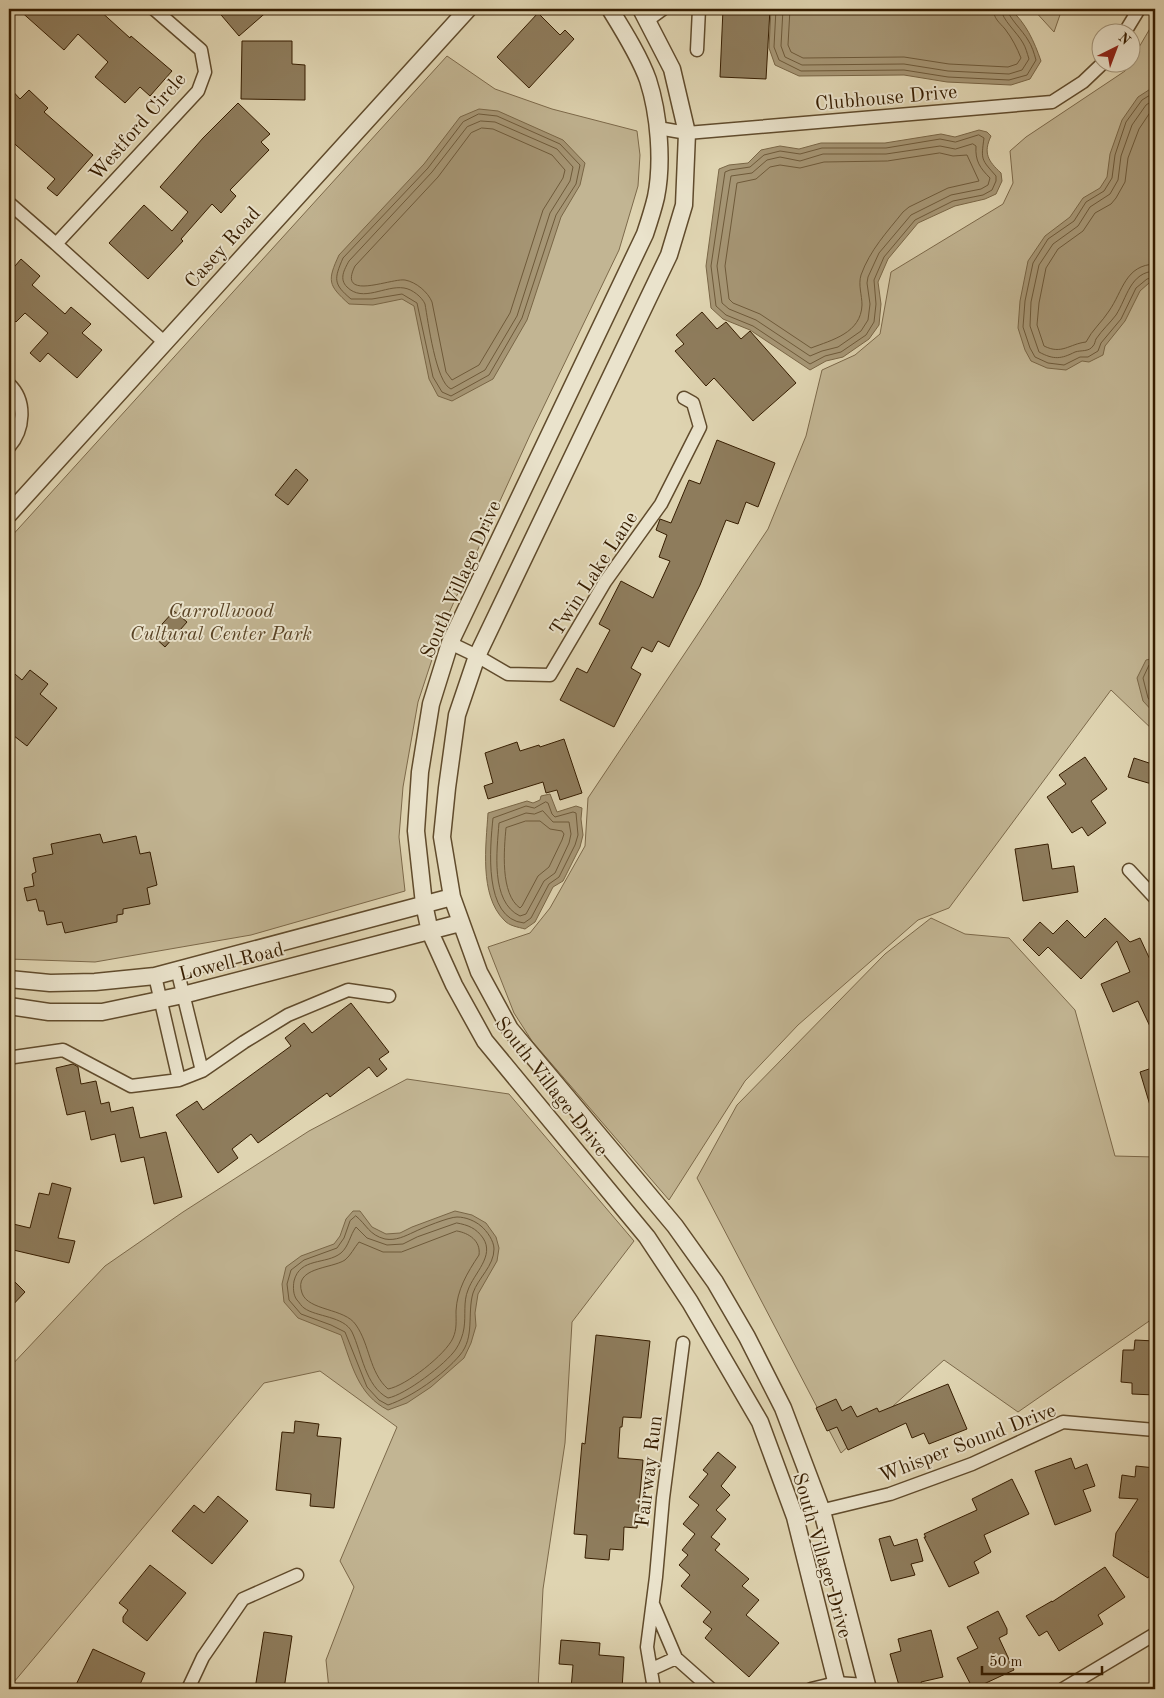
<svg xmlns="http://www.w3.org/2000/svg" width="1164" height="1698" font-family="'Old Standard TT',serif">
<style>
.green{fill:#c2b593;stroke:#7c694a}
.water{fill:#a69675;stroke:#796646}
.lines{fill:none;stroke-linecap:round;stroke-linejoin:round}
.shore{stroke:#6e5a3a;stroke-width:1}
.building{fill:#8e7c5c;stroke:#361d00}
.minor-casing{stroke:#604b2c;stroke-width:15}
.tertiary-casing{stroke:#604b2c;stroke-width:19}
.minor{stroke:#eae3cc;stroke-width:12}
.tertiary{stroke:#eae3cc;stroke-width:16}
.labels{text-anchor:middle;stroke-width:4;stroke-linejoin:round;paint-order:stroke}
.street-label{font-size:20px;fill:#361d00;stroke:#eae3cc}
.park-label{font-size:20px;font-style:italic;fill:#594325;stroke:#eae3cc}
</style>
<rect width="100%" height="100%" fill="#dfd4b1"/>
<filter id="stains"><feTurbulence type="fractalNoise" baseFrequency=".004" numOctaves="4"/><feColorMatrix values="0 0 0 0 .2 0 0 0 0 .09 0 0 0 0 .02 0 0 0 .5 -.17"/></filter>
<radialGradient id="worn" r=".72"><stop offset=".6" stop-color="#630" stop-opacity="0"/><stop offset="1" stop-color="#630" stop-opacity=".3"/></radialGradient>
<!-- green -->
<path class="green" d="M1033,9H1062L1054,32Z
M1155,20V732L1111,690L949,908L918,920L798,1025L745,1081L669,1200L532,1041L514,1013L488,947L530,933L550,908L585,846L588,798L768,529L806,436L822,370L855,355L880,334L891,272L1003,204L1013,183L1010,151L1026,137L1125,71Z
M447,56L495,89L552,109L637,131L640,155L638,186L619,250L530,435L443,626L418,702L403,787L399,837L405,891L251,935L95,962L9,959V539Z
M931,918L965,934L1009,938L1075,1010L1115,1156L1155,1157V1317L1018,1412L944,1360L841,1453L697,1178L737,1105L885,954Z
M407,1079L509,1094L634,1241L572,1322L565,1443L543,1589L538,1689H329L326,1660L354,1587L340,1561L397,1427L320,1371L264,1383L9,1688V1368L105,1266L183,1212L309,1131Z"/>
<!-- water -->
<path class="water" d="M771,9H1010C1026,23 1034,41 1041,61L1030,79L1011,85L947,82L904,75L799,76L775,65L769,48Z
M1155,86V282L1149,283L1140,291L1125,321L1105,346L1103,355L1089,362L1082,361L1066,370L1047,368L1031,361L1025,350L1018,328L1020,301L1028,261L1045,236L1070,217L1083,198L1100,188L1107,177L1110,154L1122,120L1138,97Z
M479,109L498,111L563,140L585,163L580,185L561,217L527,320L493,379L452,401L438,396L429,379L414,306L402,299L373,305L349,304C328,285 327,281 339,255L424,164L460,117Z
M979,130L987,132L991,136C983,153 988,161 1001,173L1002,181L996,194L985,199L955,206L918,223L888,259L878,282L881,304L879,325L869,339L843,357L826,361L810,370L750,330L723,319L711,308L706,266L719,169L729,165L748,163L761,150L780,146L799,149L821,143H885L941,134L955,137Z
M1155,658V714L1143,701L1137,678L1146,660Z
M550,794L557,812L576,806L582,808L581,819L583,835L580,847L563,881L553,887L535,922L525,929C518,927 509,926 504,920C479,895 486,845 488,813L527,801L533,803L540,800L541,796Z
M353,1211H360L372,1227L386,1234L400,1233L412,1227L455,1211L472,1215L486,1223L496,1237L499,1248L497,1261L478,1294L475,1313L476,1326L471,1343L464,1358L431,1387L407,1403L388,1410C358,1395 352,1365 341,1335L298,1318L284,1302L282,1284L286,1267L301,1256L334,1244L340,1236L346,1219Z"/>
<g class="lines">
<!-- shore -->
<path class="shore" d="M776,9L774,47L779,60L801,71L904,70L948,77L1009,80L1027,75L1036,60C1034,53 1032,46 1028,40C1023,31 1008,17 1007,9
M783,9L781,46L785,57L802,65L904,64L948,71L1009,74L1022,70L1029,59C1027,53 1026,48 1023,43C1017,32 1002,20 1001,9
M790,9L788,45L791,52L803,58L904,57L949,64L1008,67L1017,64L1021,58C1017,48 1012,38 1005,29C999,22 994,19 993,9
M1155,92L1142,100L1126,122L1115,155L1112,178L1104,191L1086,202L1074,221L1048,239L1033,263L1025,301L1023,327L1030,348L1035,357L1048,363L1064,365L1080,357H1088L1098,351L1101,343L1121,319L1136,288L1147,279L1155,277
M1155,99L1146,105L1132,125L1121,156L1118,180L1110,194L1090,207L1078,226L1053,244L1039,265L1031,302L1030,326L1039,352C1054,360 1061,359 1075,352C1081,350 1089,352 1093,346C1095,344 1095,341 1096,339C1102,330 1110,323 1116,315C1127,298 1130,272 1155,271
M1155,108L1151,111L1139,129L1128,158L1125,182L1116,198L1111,204L1095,213L1083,231L1058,249L1046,268L1039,303L1037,325L1044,346C1062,355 1069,344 1086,342C1092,330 1102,322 1109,311C1123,291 1125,265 1155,264
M479,114L497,116L560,144L580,165L576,184L556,215L522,318L489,375L451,396L442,392L433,377L417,303L402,294L372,299H351C333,284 334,279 343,258L428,168L463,122Z
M481,121L495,122L557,149L573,167L570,181L550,213L517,316L485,370L451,389C436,383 428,321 425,304C422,297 412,289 404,288C385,285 363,303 347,287C339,279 344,270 349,261L432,172L467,127Z
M482,128L493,129L552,155L565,170L563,178L543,210L510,313L479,365L452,380L446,372L432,302C428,292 416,282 405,280C391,278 337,302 355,266L438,177L471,133Z
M979,135L984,138C981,160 981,159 996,176V181L992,190L983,195L953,201L915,220L884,257L874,280L876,304L874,322L866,335L841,352L825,356L810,364L753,326L726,315L716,306L711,266L725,172L730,170L750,167L764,155L780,151L800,154L822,148H886L940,139L955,142Z
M973,144L976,146C975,161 980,168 990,178L988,185L981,189L951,195L911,215L879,253L868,277L867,283L870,304L868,320L861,331L838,347L822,351L810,356L756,320L729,309L722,303L717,266L731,176L752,173L767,160L780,157L800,161L823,154H886L940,146L955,149Z
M940,153L953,156L967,155L979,181L948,188L909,207L903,212C887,232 870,250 861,275C858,285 862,295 862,305C861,333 832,340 811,348L760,314L733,303L729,299L725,266L737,183L756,179L770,167L780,165L800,168L824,162L887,161Z
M1155,663L1149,665L1143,678L1148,698L1155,707
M546,802L548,803L552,814L555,817L573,812L576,813L578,835L575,845L559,877L549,884L531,918L524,923C483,919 490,847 493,818L526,806L534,808Z
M543,811L553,822H569L571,834L569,843L555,873L544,881L526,914L520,916C490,902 497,850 499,823L526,813L534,814Z
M526,821H540L550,829L562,831L564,834L562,840L549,867L538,876L522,906L520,908C500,894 504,849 506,828Z
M356,1216C367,1225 369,1235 385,1239C396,1241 405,1236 414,1232C422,1228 449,1217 457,1217C466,1217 475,1221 481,1226C487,1231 494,1241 494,1249C494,1266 478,1278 473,1293C467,1314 475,1337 460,1355C443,1375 412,1397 388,1405L379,1400L367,1387L345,1332L331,1325L301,1314L289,1300L287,1284L291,1270L304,1260L337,1248L344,1238L350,1221Z
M457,1223C468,1225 476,1228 483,1238C495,1256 474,1273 468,1290C463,1302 466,1315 464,1328C463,1335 460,1343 456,1349C446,1364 405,1395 388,1398C365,1386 362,1353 352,1332C344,1316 316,1317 304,1308C302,1307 299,1302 297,1300C293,1295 293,1287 294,1281C300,1257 326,1265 341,1253C349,1246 350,1235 356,1227L367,1238L387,1245L403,1244L417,1237Z
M457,1231C469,1233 481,1241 479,1255C467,1273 457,1290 456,1311C456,1321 457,1329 453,1338C446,1354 406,1386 388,1389C369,1372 370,1345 356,1325C345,1308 308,1311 302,1293C293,1267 331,1269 345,1260C351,1255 354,1248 359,1242L383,1252H401Z"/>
</g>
<!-- building -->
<path class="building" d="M18,9H98L130,38L131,36L172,71L150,96L140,87L125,103L95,77L108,62L78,34L64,50Z
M216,9H270L239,36Z
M723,9H770L766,79L720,77Z
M538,13L560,35L565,30L574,39L529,88L497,57Z
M242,41H292V64L305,65V100L241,99Z
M9,87L20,99L29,90L48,108L44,112L93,155L57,196L47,188L55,179L9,139Z
M238,103L270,134L261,142L269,150L230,190L236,196L221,213L212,204L181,239L183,241L148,279L109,243L144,205L172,231L188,212L160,187L203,138Z
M21,259L40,276L32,285L65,314L71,307L91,324L82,333L102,350L77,378L48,353L40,362L30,353L48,333L25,313L16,322L9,316V273Z
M702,312L717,329L726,322L741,339L750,331L796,383L753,421L714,378L706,386L675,351L684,344L676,335Z
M717,440L775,463L758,507L746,502L738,524L726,520L700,585L669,647L658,641L652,652L642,647L631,668L641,674L614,727L560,700L577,668L587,673L610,630L599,624L621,581L653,598L670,561L659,557L667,535L656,530L660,519L671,523L689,480L700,484Z
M296,469L308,480L288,505L275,495Z
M174,611L187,622L165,647L152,635Z
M9,669L22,680L30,670L48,684L40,694L57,708L27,746L9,732Z
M564,739L582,793L560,800L557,790L546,793L543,782L488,799L484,786L493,783L485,753L517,742L520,751L539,745L540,747Z
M1085,757L1107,789L1091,801L1106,823L1088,836L1082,827L1072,833L1047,797L1066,784L1059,775Z
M1134,758L1155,765V785L1128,777Z
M100,834L103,843L136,836L140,854L150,852L157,885L147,888L150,904L123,909V914L117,915V922L65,933L62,922L47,925L44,911H39L36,899L27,901L24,888L34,886L32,874L36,872L33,858L53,854L51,844Z
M1048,844L1052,869L1074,866L1078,892L1023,901L1015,849Z
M1105,918L1130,942L1140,938L1153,966L1150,967L1155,980V1037L1138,1001L1113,1012L1101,984L1130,972L1117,941L1081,979L1048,947L1039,956L1023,940L1040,922L1053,934L1067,920L1085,938Z
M351,1003L389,1052L379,1059L387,1069L377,1077L369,1067L330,1097L327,1093L258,1143L251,1134L232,1149L238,1158L218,1173L176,1115L197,1101L203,1110L291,1046L285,1038L304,1023L312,1033Z
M73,1064L78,1067L81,1084L96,1081L101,1104L109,1102L111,1112L133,1107L140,1138L166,1132L182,1197L154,1204L144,1157L121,1162L115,1134L91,1140L85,1111L67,1115L56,1068Z
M1155,1067V1111L1152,1112L1140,1072Z
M52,1183L71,1188L58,1238L75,1241L69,1263L9,1249V1223L30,1228L39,1193L49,1195Z
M9,1276L25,1292L9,1309Z
M596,1335L650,1341L641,1418L623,1417L622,1427H620L618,1458L643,1460L637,1528L624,1527L623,1550L610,1549L609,1560L585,1558L587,1535L574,1534L582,1443L585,1444Z
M1135,1340L1155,1341V1395L1132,1394V1383L1121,1382L1123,1350H1134Z
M948,1384L967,1429L929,1444L924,1433L912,1438L906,1423L848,1450L837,1427L827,1431L816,1408L836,1399L842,1411L851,1406L857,1417L877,1408L879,1412Z
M295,1421L319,1424L317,1436L341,1438L334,1508L310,1506L311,1494L276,1490L282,1432L294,1433Z
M718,1452L736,1467L721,1486L730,1495L716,1510L726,1519L711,1537L720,1544L715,1550L749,1579L742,1586L759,1600L746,1615L779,1643L749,1677L705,1638L712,1629L703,1622L711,1612L681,1586L690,1575L679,1565L688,1555L682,1550L695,1534L683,1524L699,1505L689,1497L708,1474L703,1470Z
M1071,1458L1075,1469L1087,1464L1095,1486L1083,1490L1091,1511L1055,1525L1035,1471Z
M1136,1466L1155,1468V1543L1149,1552L1155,1556V1566L1148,1578L1113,1556L1116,1533L1138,1499L1119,1498L1122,1475L1135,1477Z
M1012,1479L1029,1514L984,1535L991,1552L974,1562L979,1573L949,1587L924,1537H926L924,1534L977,1510L972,1499Z
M218,1496L248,1521L212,1564L172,1531L194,1505L204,1513Z
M890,1536L894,1546L917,1539L923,1561L911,1564L915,1575L891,1581L879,1539Z
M150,1565L186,1593L147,1641L123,1622V1617L128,1610L119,1603Z
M1105,1567L1125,1597L1098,1615L1103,1624L1059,1651L1047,1631L1039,1636L1026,1616L1052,1601V1602Z
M998,1611L1007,1629V1634L999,1638L1014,1670L973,1689L957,1658L978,1648L967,1627Z
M931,1630L943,1677L921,1682L923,1689H900L890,1654L901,1651L898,1639Z
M264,1632L292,1636L284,1689H255Z
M561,1640L600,1643L599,1655L624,1657L622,1689H571L573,1665L559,1664Z
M93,1649L145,1673L138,1689H74Z"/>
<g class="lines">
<!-- minor casing -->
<g class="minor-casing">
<path id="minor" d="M648,20L663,9
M1125,32L1139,9
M697,50L699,9
M658,128L687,133L1052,102L1083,82L1104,62
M9,203L56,244L198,91L205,72L201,50L154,9
M56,244L164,342
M9,384C27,401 24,430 9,447
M450,643L477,656L508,674L550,675L605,582L661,504L700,427L693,403L684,398
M1129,870L1155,898
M177,969L202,1071
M155,976L179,1080
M14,1057L63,1050L131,1086L179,1080L202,1071L244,1042L288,1015L348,990L389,996
M795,1517L890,1494L972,1464L1063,1422L1155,1430
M653,1604L676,1658L711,1689
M652,1669L676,1658
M188,1689L203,1657L243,1599L297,1575
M654,1689L647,1647L656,1577L663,1498L683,1343
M811,1689L836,1683L867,1685
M1063,1689L1155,1634"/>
</g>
<!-- tertiary casing -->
<g class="tertiary-casing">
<path id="tertiary" d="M610,9C623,30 640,57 648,80C659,114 663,162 656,197C653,210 649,222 645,234L450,643L431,704L420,772L416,831L424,904L430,932L454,985L485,1041L647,1237L690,1302L760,1422L795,1517L838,1689
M641,9L672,69L687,133L684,205L669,255L477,656L457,715L447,788L442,837L452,897L479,972L510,1029L675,1226L715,1282L747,1337L783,1408L822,1511L868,1689
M9,514L468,9
M9,979L50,983L95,982L155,976L452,897
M9,1006L49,1012H102L183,995L460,923"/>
</g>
<!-- minor -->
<use href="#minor" class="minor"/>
<!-- tertiary -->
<use href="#tertiary" class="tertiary"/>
</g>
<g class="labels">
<!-- street labels -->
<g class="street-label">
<text transform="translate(886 97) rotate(-5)" y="7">Clubhouse Drive</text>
<text transform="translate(137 126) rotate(-49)" y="7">Westford Circle</text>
<text transform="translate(222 247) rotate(-48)" y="7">Casey Road</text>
<text transform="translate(593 573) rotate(-57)" y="7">Twin Lake Lane</text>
<text transform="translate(460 579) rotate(-66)" y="7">South Village Drive</text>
<text transform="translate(231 961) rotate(-14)" y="7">Lowell Road</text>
<text transform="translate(552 1086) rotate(52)" y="7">South Village Drive</text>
<text transform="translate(967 1442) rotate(-21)" y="7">Whisper Sound Drive</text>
<text transform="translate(648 1471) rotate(-83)" y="7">Fairway Run</text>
<text transform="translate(823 1555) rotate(74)" y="7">South Village Drive</text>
</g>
<!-- park labels -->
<g class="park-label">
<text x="221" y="617">Carrollwood<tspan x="221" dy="23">Cultural Center Park</tspan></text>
</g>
</g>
<!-- margin -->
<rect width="1164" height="1698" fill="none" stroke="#dfd4b1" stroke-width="30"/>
<rect x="10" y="10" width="1144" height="1678" fill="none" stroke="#361d00" stroke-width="2.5"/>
<rect x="15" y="15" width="1134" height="1668" fill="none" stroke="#361d00"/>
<!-- north arrow -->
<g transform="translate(1116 48) rotate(42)"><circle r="24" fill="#eae3cc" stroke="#a2947a"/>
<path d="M0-4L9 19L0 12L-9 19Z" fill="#8f2418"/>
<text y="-8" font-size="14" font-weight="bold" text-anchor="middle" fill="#361d00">N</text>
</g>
<!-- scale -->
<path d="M982 1666v8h120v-8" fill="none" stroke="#361d00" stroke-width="2.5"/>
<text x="989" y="1666" font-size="15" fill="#361d00" stroke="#eae3cc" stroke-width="4" paint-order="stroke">50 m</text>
<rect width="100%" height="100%" filter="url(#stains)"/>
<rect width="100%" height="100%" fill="url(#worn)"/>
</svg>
